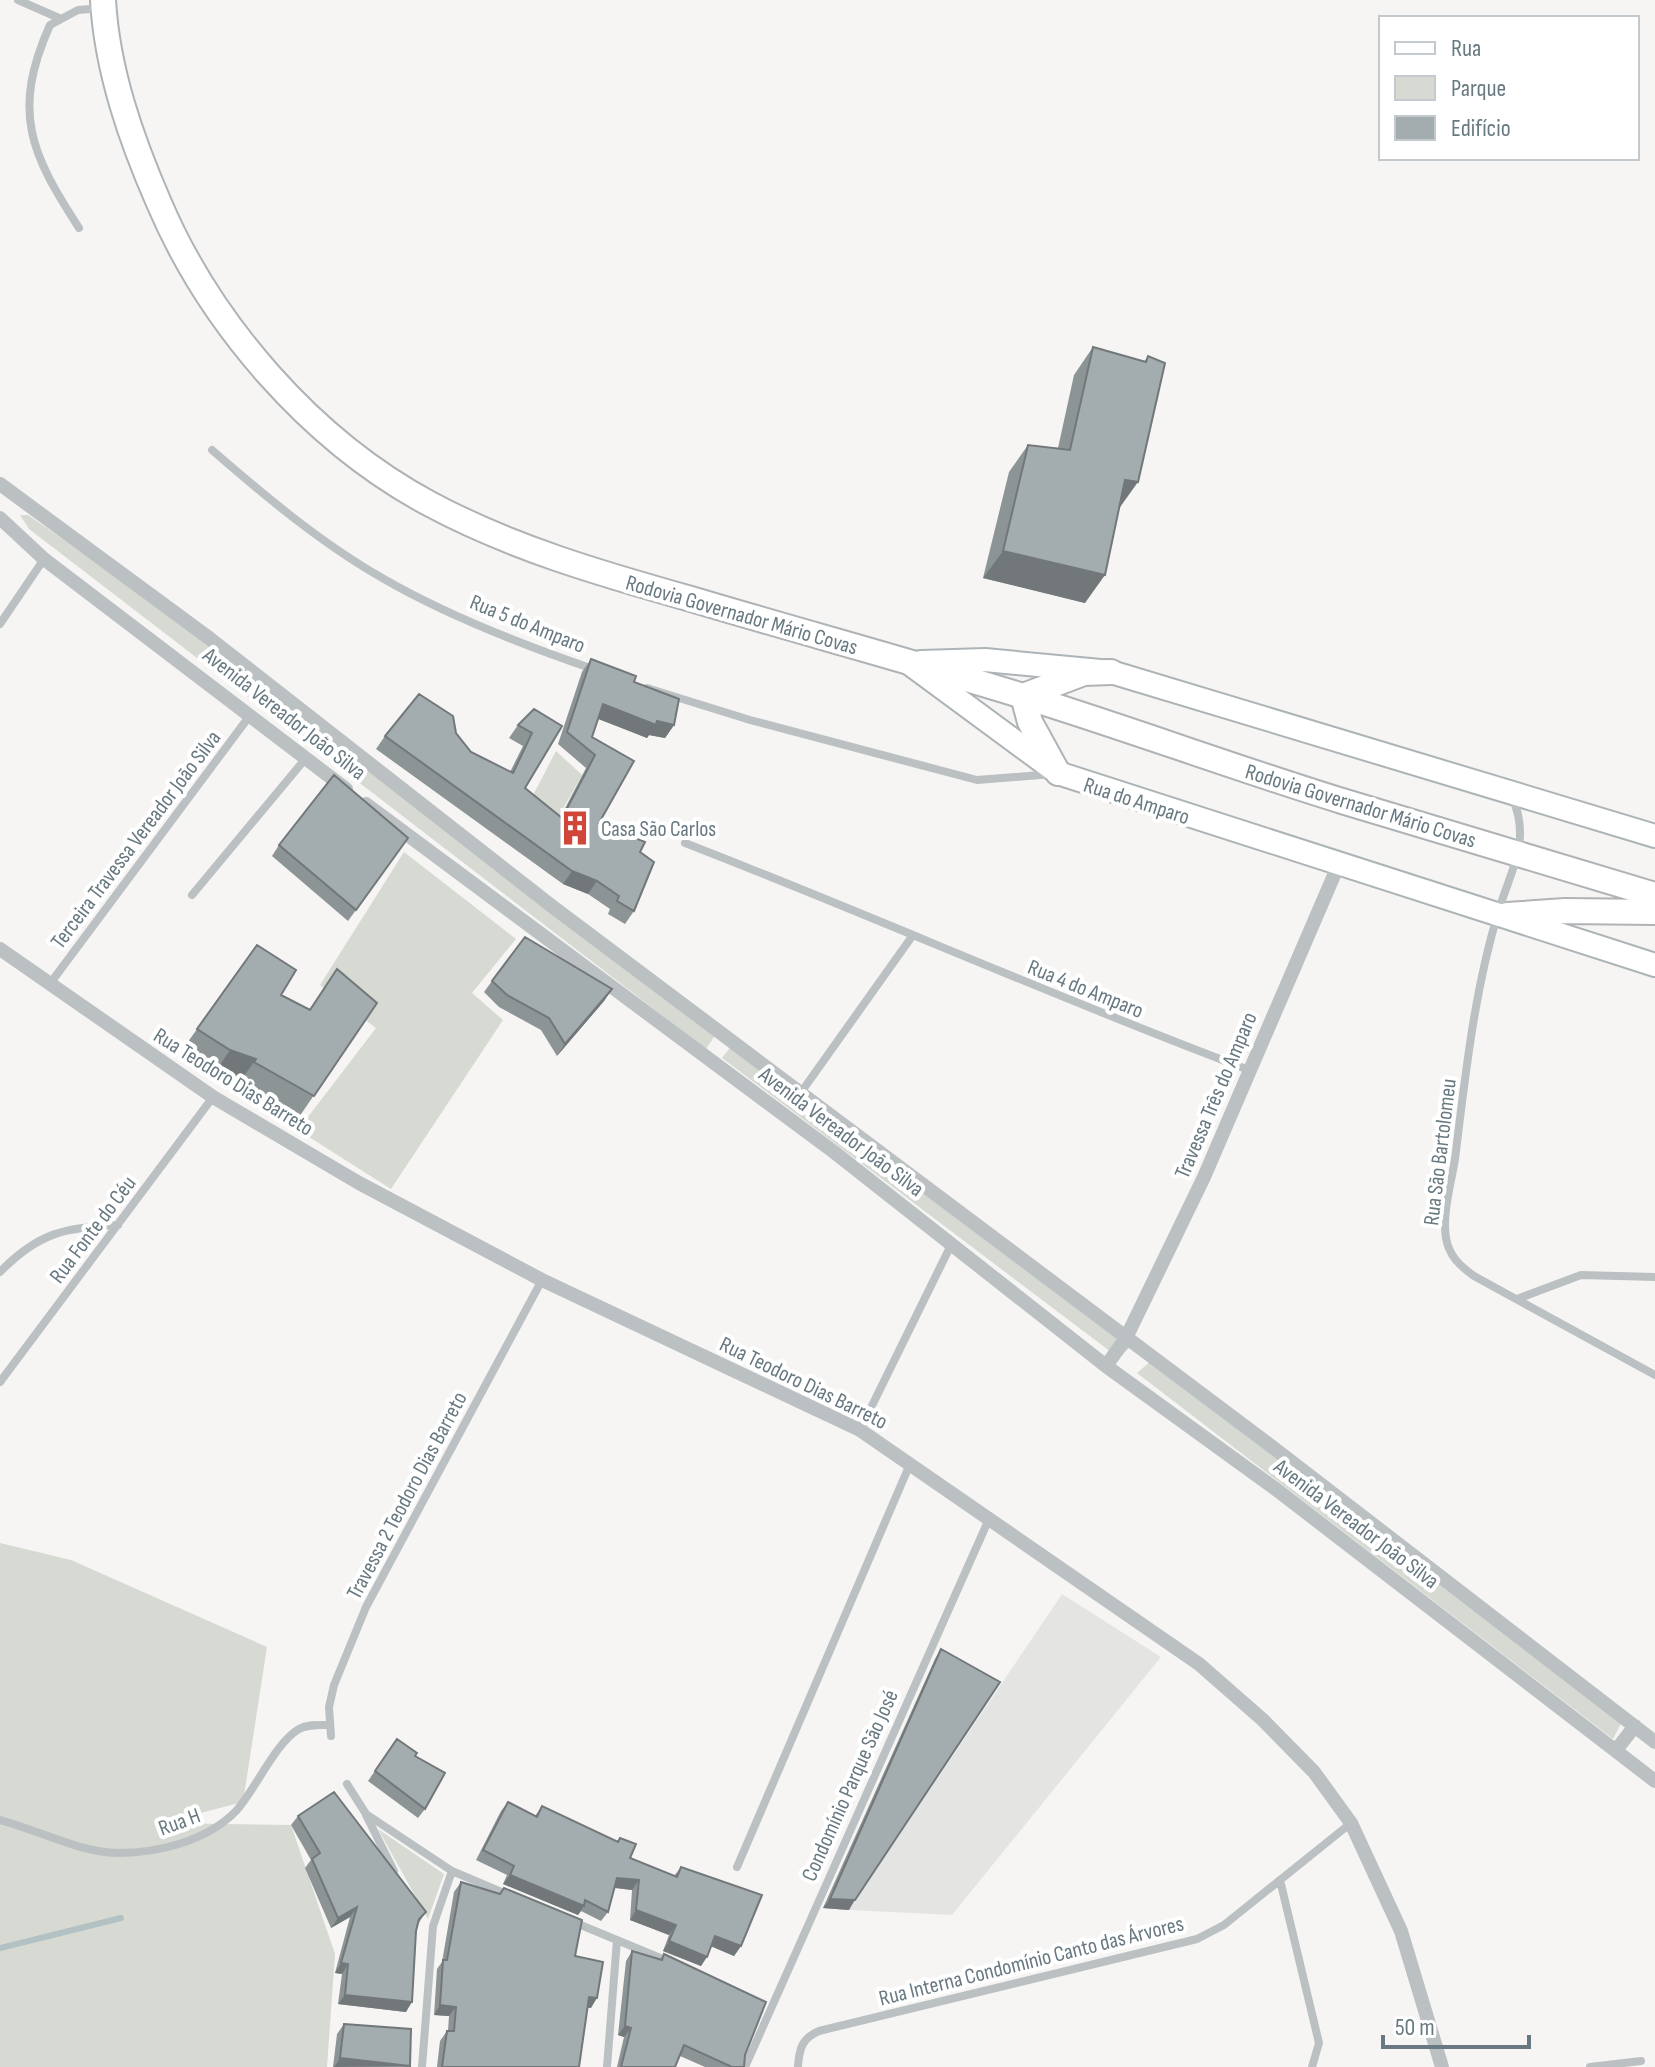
<svg xmlns="http://www.w3.org/2000/svg" width="1655" height="2067" font-family="'Sofia Sans Condensed',sans-serif">
<style>
.built{fill:#e4e5e3}
.green{fill:#d6dad3}
.lines{fill:none;stroke-linecap:round;stroke-linejoin:round}
.stream{stroke:#b4c1c3;stroke-width:6}
.secondary-casing{stroke:#adb4b7;stroke-width:26}
.trunk-casing{stroke:#afb3b6;stroke-width:28}
.minor{stroke:#bbc0c2;stroke-width:8}
.tertiary{stroke:#bbc0c2;stroke-width:14}
.secondary{stroke:#fff;stroke-width:22}
.trunk{stroke:#fff;stroke-width:24}
.wall{fill:#8c9496}
.shaded-wall{fill:#72787a}
.building{fill:#a3acaf;stroke:#72787a;stroke-width:2}
.labels{text-anchor:middle;stroke-width:8;stroke-linejoin:round;paint-order:stroke}
.street-label{font-size:22px;fill:#687981;stroke:#fff}
.poi-label{font-size:22px;fill:#687981;stroke:#fff;text-anchor:start}
</style>
<rect width="100%" height="100%" fill="#f6f5f3"/>
<!-- built -->
<path class="built" d="M1062,1594L1161,1657L952,1915L849,1910Z"/>
<!-- green -->
<path class="green" d="M20,515H28L57,535L177,621L720,1028L706,1049L29,529Z
M556,751L582,775L555,823L530,801Z
M404,852L516,939L472,993L503,1020L391,1189L298,1130L376,1028L320,985Z
M736,1040L1133,1344L1119,1358L722,1058Z
M1152,1360L1624,1718L1613,1739L1137,1373Z
M0,1543L71,1560L267,1647L243,1802L162,1823L291,1825L335,1954L327,2067H0Z
M378,1829L444,1874L428,1919Z"/>
<g class="lines">
<!-- stream -->
<path class="stream" d="M0,1948L121,1918"/>
<!-- secondary casing -->
<g class="secondary-casing">
<path id="secondary" d="M921,662L985,660L1111,672L1655,836
M910,664L1058,773L1655,965"/>
</g>
<!-- trunk casing -->
<g class="trunk-casing">
<path id="trunk" d="M103,0C107,70 131,139 159,203C211,325 312,441 430,504C512,548 602,574 691,599C802,632 913,662 1023,696C1130,729 1235,768 1342,801C1446,833 1551,863 1655,895
M1058,773L1030,722L1023,696L1084,673L1111,672
M1507,915L1565,911L1655,912"/>
</g>
<!-- minor -->
<path class="minor" d="M18,0L59,18
M79,228C31,154 11,112 50,25L78,10L102,8
M212,450C265,496 322,544 384,579C448,616 523,645 593,669
M0,624L44,559
M647,688L750,720L977,780L1053,774
M1512,797C1532,841 1510,871 1498,913C1474,992 1465,1078 1455,1159C1451,1184 1442,1214 1446,1238C1449,1256 1460,1266 1474,1276L1655,1375
M685,843C874,916 1059,999 1249,1070
M192,895L306,758
M49,985L251,714
M802,1091L913,935
M0,1272C38,1233 65,1227 118,1225
M1517,1299L1581,1275L1655,1277
M0,1382L213,1097
M860,1430L952,1243
M331,1736L329,1707L334,1685L366,1607L542,1280
M347,1784L366,1814L452,1871L511,1896
M366,1815L394,1871
M0,1820C39,1830 77,1852 118,1853C158,1853 207,1841 236,1811C256,1789 275,1743 299,1729C308,1724 319,1725 329,1725
M737,1867L910,1464
M1280,1880L1319,2043L1312,2067
M571,1921L670,1962
M422,2067L433,1926L452,1871
M607,2067L617,1940
M745,2067L989,1519
M798,2067C799,2049 802,2038 819,2031L1197,1939L1224,1925L1351,1823
M1590,2067L1641,2061"/>
<!-- tertiary -->
<path class="tertiary" d="M0,484L209,638L553,907L1275,1449L1655,1742
M0,518L44,559L346,789
M366,804L834,1152L1106,1366L1277,1490L1655,1781
M0,949L213,1097L359,1183L542,1280L860,1430L1199,1664L1263,1720L1314,1772L1351,1823L1401,1931L1442,2067
M1106,1366L1126,1338L1204,1177L1338,866
M1616,1750L1635,1726"/>
<!-- secondary -->
<use href="#secondary" class="secondary"/>
<!-- trunk -->
<use href="#trunk" class="trunk"/>
</g>
<!-- wall -->
<path class="wall" d="M1093,347L1144,362L1148,356L1119,508L1085,603L983,578L1009,472L1028,445L1058,448L1074,375Z
M591,659L634,682L674,725L665,738L649,735L647,738L598,718L592,737L634,761L599,823L640,852L634,911L625,924L608,914L610,909L588,894L563,884L376,749L385,736L456,733L471,752L510,772L523,746L509,738L518,725L534,709L525,788L561,816L586,768L558,744L582,672Z
M408,838L348,921L272,856L279,845Z
M257,945L281,995L309,1010L337,969L377,1003L297,1120L237,1086L239,1083L214,1074L180,1053Z
M492,981L612,989L604,1001L557,1056L541,1030L499,1007L484,992Z
M941,1649L849,1910L823,1908L935,1659Z
M397,1739L425,1809L418,1818L368,1781Z
M508,1802L535,1816L542,1806L617,1842L620,1838L630,1858L674,1876L681,1867L741,1946L734,1956L711,1946L701,1966L663,1951L669,1935L630,1920L632,1890L614,1888L608,1912L601,1921L581,1911L578,1915L503,1884L507,1875L476,1860L501,1811Z
M298,1816L426,1912L418,1924L416,1931L406,2012L338,2004L342,1974L335,1973L350,1917L331,1928L305,1868L311,1860L291,1825Z
M461,1882L499,1894L504,1888L575,1956L591,2008L587,2007L579,2067H437L440,2041L447,2031H448L449,2016L434,2015L437,1969L442,1962L454,1892Z
M632,1951L660,1959L664,1954L745,2055L744,2067H705L680,2056L675,2067H617L624,2037L618,2035L626,1961Z
M344,2024L409,2067H333L337,2034Z"/>
<!-- shaded-wall -->
<path class="shaded-wall" d="M1125,480L1138,482L1118,510Z
M1003,551L1105,575L1085,603L983,578Z
M603,704L657,721L674,725L665,738L649,735L647,738L593,717Z
M572,871L597,881L588,894L563,884Z
M612,989L604,1001L557,1056L565,1044Z
M230,1050L256,1059L239,1083L214,1074Z
M510,1875L584,1906L578,1915L503,1884Z
M617,1878L639,1880L632,1890L610,1887Z
M830,1899L855,1900L849,1910L823,1908Z
M357,1907L350,1917L331,1928L338,1918Z
M636,1910L676,1925L669,1935L630,1920Z
M715,1936L741,1946L734,1956L708,1945Z
M669,1941L707,1957L701,1966L663,1951Z
M341,1963L348,1964L342,1974L335,1973Z
M345,1995L412,2002L406,2012L338,2004Z
M589,1997L597,1998L591,2008L582,2007Z
M440,2005L456,2007L449,2016L434,2015Z
M625,2026L631,2028L624,2037L618,2035Z
M340,2058L410,2066L334,2067Z"/>
<!-- building -->
<path class="building" d="M1093,347L1146,362L1148,356L1165,363L1138,482L1125,480L1105,575L1003,551L1028,445L1070,450Z
M591,659L636,676L634,682L679,699L674,725L657,721L656,725L603,704L592,737L634,761L599,823L645,842L640,852L654,862L634,911L617,901L619,896L597,881L572,871L385,736L419,694L453,716L456,733L471,752L513,773L532,733L518,725L534,709L562,726L525,788L562,818L595,755L567,732Z
M334,775L408,838L356,910L279,845Z
M525,937L612,989L565,1044L549,1018L507,995L492,981Z
M257,945L296,970L281,995L310,1010L337,969L377,1003L314,1096L254,1062L256,1059L230,1050L197,1029Z
M941,1649L1000,1682L855,1900L830,1899Z
M397,1739L417,1753L415,1756L445,1773L425,1809L375,1771Z
M334,1792L426,1912L419,1919L416,1931L412,2002L345,1995L348,1964L341,1963L357,1907L338,1918L312,1859L320,1853L298,1816Z
M508,1802L537,1817L542,1806L618,1842L620,1838L636,1844L630,1858L677,1877L681,1867L762,1895L741,1946L715,1936L707,1957L669,1941L676,1925L636,1910L639,1880L617,1878L608,1912L585,1900L584,1906L510,1875L514,1866L483,1850Z
M461,1882L500,1894L504,1888L582,1920L575,1956L603,1962L597,1998L589,1997L579,2067H442L447,2031H454L456,2007L440,2005L443,1960H447Z
M632,1951L662,1960L664,1954L766,2002L745,2055L744,2067H732L684,2045L675,2067H621L631,2028L625,2026Z
M344,2024L411,2029L410,2066L340,2058Z"/>
<!-- icons -->
<defs>
<g id="building-bare" transform="scale(2.76)"><path d="M-4-6H4V6H1V3H-1V6H-4ZM-2.5-4.3h1.7v1.8h-1.7ZM.8-4.3h1.7v1.8H.8ZM-2.5-1h1.7V.8h-1.7ZM.8-1h1.7V.8H.8Z" fill="#d04739" stroke="#fff" stroke-width="2.5" paint-order="stroke"/></g>
</defs>
<g fill-rule="evenodd">
<use href="#building-bare" x="575" y="828"/>
</g>
<g class="labels">
<!-- street labels -->
<g class="street-label">
<text transform="translate(742 614) rotate(16)" y="8">Rodovia Governador Mário Covas</text>
<text transform="translate(528 623) rotate(22)" y="8">Rua 5 do Amparo</text>
<text transform="translate(285 713) rotate(38)" y="8">Avenida Vereador João Silva</text>
<text transform="translate(1137 800) rotate(18)" y="8">Rua do Amparo</text>
<text transform="translate(1361 805) rotate(17)" y="8">Rodovia Governador Mário Covas</text>
<text transform="translate(135 839) rotate(-53)" y="8">Terceira Travessa Vereador João Silva</text>
<text transform="translate(1086 988) rotate(22)" y="8">Rua 4 do Amparo</text>
<text transform="translate(234 1081) rotate(32)" y="8">Rua Teodoro Dias Barreto</text>
<text transform="translate(1215 1095) rotate(-67)" y="8">Travessa Três do Amparo</text>
<text transform="translate(842 1131) rotate(37)" y="8">Avenida Vereador João Silva</text>
<text transform="translate(1439 1152) rotate(-83)" y="8">Rua São Bartolomeu</text>
<text transform="translate(92 1229) rotate(-53)" y="8">Rua Fonte do Céu</text>
<text transform="translate(804 1382) rotate(26)" y="8">Rua Teodoro Dias Barreto</text>
<text transform="translate(406 1495) rotate(-62)" y="8">Travessa 2 Teodoro Dias Barreto</text>
<text transform="translate(1357 1523) rotate(37)" y="8">Avenida Vereador João Silva</text>
<text transform="translate(849 1785) rotate(-66)" y="8">Condomínio Parque São José</text>
<text transform="translate(179 1821) rotate(-20)" y="8">Rua H</text>
<text transform="translate(1031 1960) rotate(-14)" y="8">Rua Interna Condomínio Canto das Árvores</text>
</g>
<!-- poi labels -->
<g class="poi-label">
<text x="601" y="836">Casa São Carlos</text>
</g>
</g>
<!-- legend -->
<rect x="1379" y="16" width="260" height="144" fill="#ffffff" stroke="#c3c9cd" stroke-width="2"/>
<rect x="1395" y="42" width="40" height="12" fill="#ffffff" stroke="#c3c9cd" stroke-width="2"/>
<text x="1451" y="56" font-size="24" fill="#687981">Rua</text>
<rect x="1395" y="76" width="40" height="24" fill="#d6dad3" stroke="#c3c9cd" stroke-width="2"/>
<text x="1451" y="96" font-size="24" fill="#687981">Parque</text>
<rect x="1395" y="116" width="40" height="24" fill="#a3acaf" stroke="#c3c9cd" stroke-width="2"/>
<text x="1451" y="136" font-size="24" fill="#687981">Edifício</text>
<!-- scale -->
<path d="M1383 2035v12h146v-12" fill="none" stroke="#687981" stroke-width="4"/>
<text x="1395" y="2035" font-size="24" fill="#687981" stroke="#ffffff" stroke-width="6" paint-order="stroke">50 m</text>
</svg>
